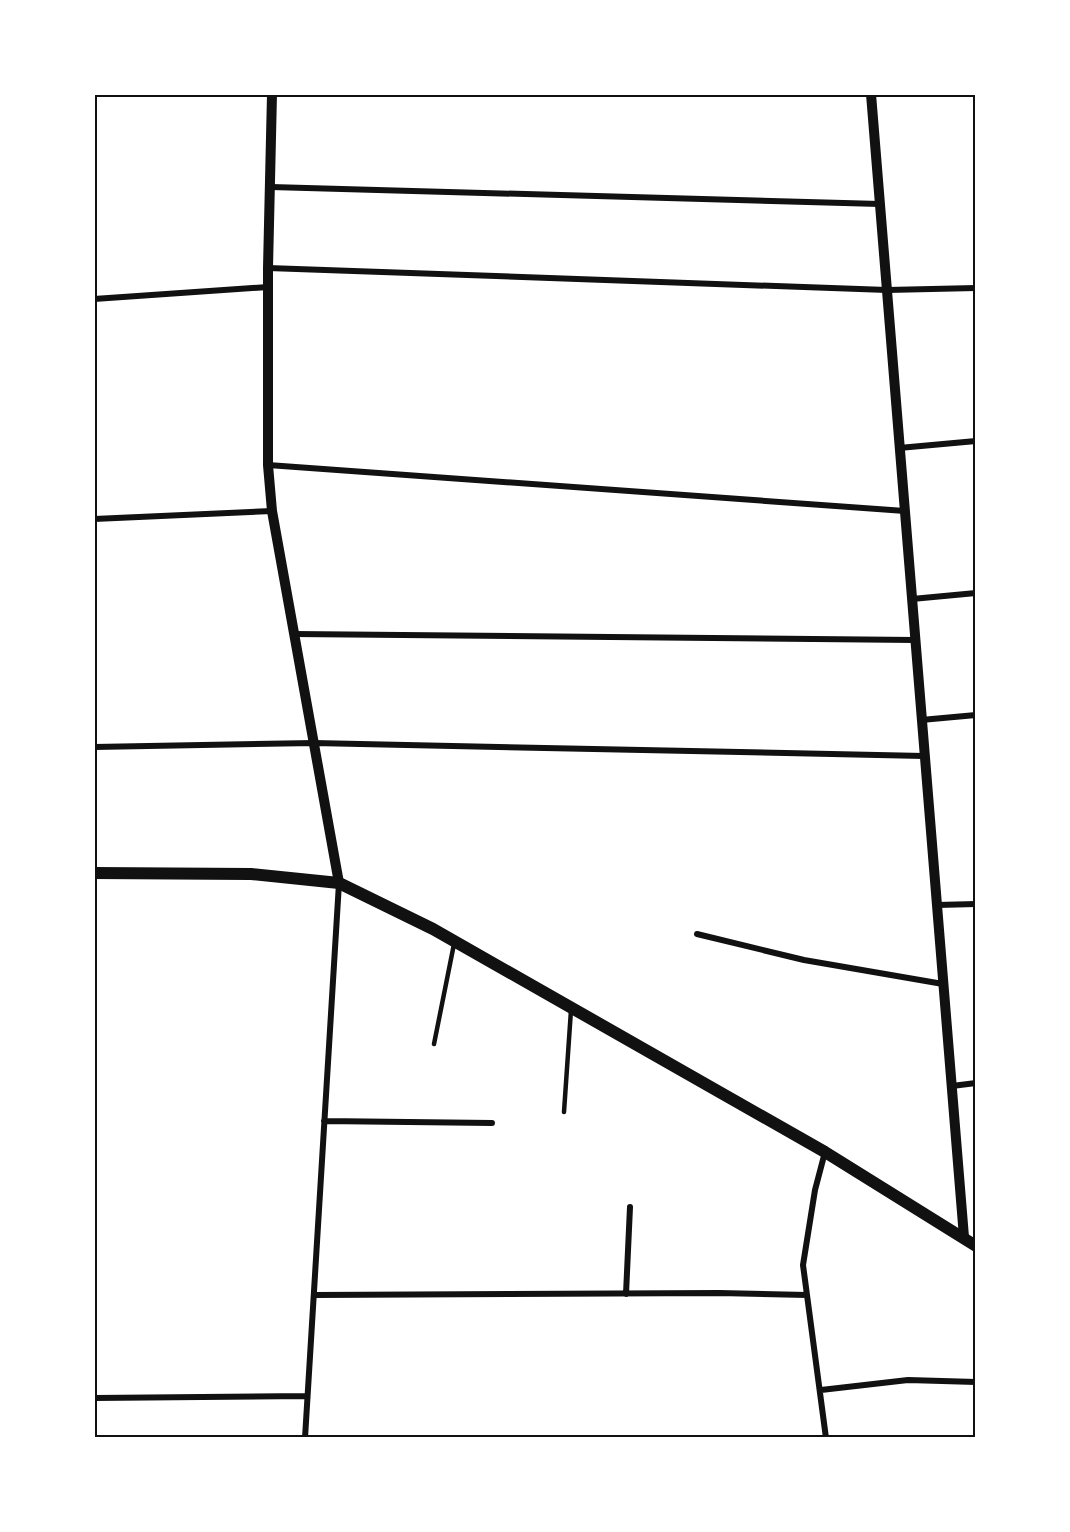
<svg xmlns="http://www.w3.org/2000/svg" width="1070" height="1532" font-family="Poppins,sans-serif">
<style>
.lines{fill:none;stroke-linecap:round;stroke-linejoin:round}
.service{stroke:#111;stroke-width:4.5}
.minor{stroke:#111;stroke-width:6}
.tertiary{stroke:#111;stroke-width:10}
.secondary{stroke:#111;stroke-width:12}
.neatline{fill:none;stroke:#111;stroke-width:2}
</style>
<rect width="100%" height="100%" fill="#fff"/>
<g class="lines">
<!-- service -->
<path class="service" d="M434,1044L454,944
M564,1112L571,1010"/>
<!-- minor -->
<path class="minor" d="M271,187L880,204
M268,268L887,290L976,288
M94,299L268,287
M899,448L976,441
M268,465L905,511
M94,519L272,511
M912,599L976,593
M294,634L915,640
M921,720L976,715
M94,747L314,743L924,756
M937,905L976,904
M697,934L804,960L943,984
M952,1086L976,1083
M324,1121L492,1123
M825,1152L815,1190L803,1265L826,1438
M626,1294L630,1207
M314,1295L719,1293L807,1295
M821,1390L908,1380L976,1382
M94,1398L307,1396
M305,1438L339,883"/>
<!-- tertiary -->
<path class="tertiary" d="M272,94L268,268V465L272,511L339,883
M871,94L964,1237"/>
<!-- secondary -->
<path class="secondary" d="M94,873L251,874L339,883L433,929L825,1152L976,1246"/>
</g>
<!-- border -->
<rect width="1070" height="1532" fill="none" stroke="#ffffff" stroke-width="192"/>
<rect x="96" y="96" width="878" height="1340" class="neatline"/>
</svg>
